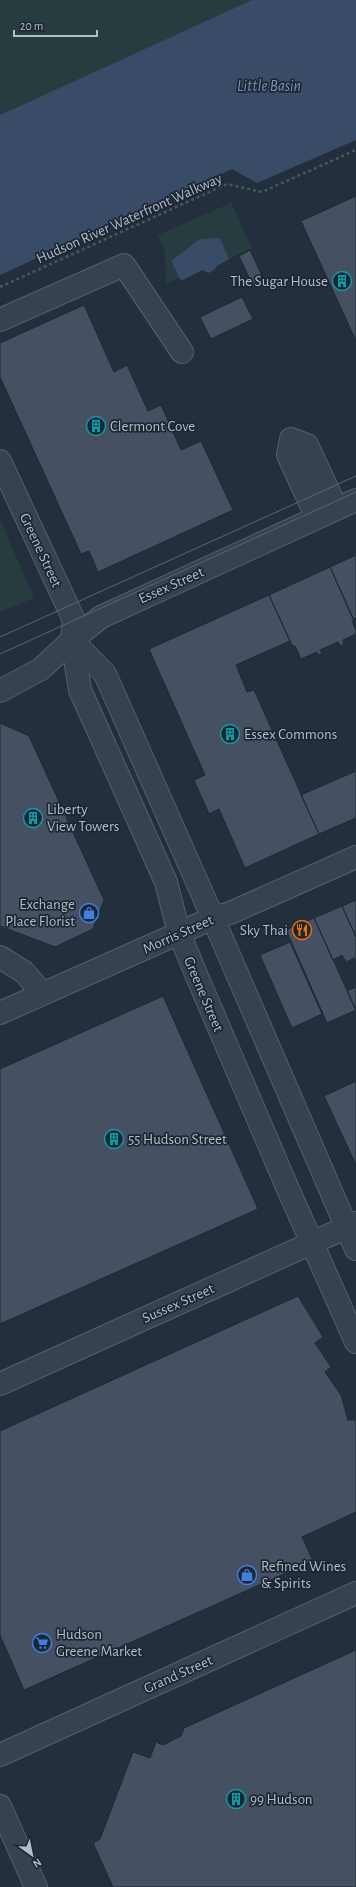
<svg xmlns="http://www.w3.org/2000/svg" width="356" height="1887" font-family="'Alegreya Sans',sans-serif">
<style>
.green{fill:#263c3f}
.water{fill:#394c67}
.building{fill:#455162;stroke:#1f2835}
.lines{fill:none;stroke-linecap:round;stroke-linejoin:round}
.minor-casing{stroke:#565f6c;stroke-width:24}
.path{stroke:#44595c;stroke-width:2.5;stroke-dasharray:3 3;stroke-linecap:butt}
.minor{stroke:#38414e;stroke-width:22}
.tram{stroke:#5a6575;stroke-width:1}
.labels{text-anchor:middle;stroke-width:3.5;stroke-linejoin:round;paint-order:stroke}
.street-label{font-size:15px;fill:#b4bcc9;stroke:#1d2633}
.poi-label{font-size:15px;fill:#b4bcc9;stroke:#1d2633;text-anchor:start}
.water-label{font-size:16px;font-style:italic;fill:#7c92b1;stroke:#1d2633}
</style>
<rect width="100%" height="100%" fill="#242f3e"/>
<!-- green -->
<path class="green" d="M0,0H252L0,115Z
M231,203L252,248L229,259L220,238L171,261L180,278L166,283L165,250L158,235Z
M0,520L34,598L0,612Z"/>
<!-- water -->
<path class="water" d="M252,0H356V140L257,183L232,169L0,275V115Z
M220,238L229,259L217,266L215,269L209,273L202,270L181,281L171,261L200,239Z"/>
<!-- building -->
<path class="building" d="M356,196V341L301,221Z
M250,250L265,282L254,288L239,256Z
M242,297L253,319L211,339L200,317Z
M84,305L114,372L127,365L148,411L161,405L181,450L201,441L233,510L98,572L89,551L81,554L0,377V343Z
M356,555V618L353,619L330,567Z
M330,567L354,620L352,621L356,630V634L343,640L344,644L340,646L338,642L320,650L322,654L318,655L317,652L301,659L295,646H293L290,641L269,595Z
M269,595L290,641L236,665L247,692L254,690L319,834L245,868L219,809L209,814L194,780L205,775L149,649Z
M0,723L29,736L104,900L93,929L55,947L0,926Z
M356,771V818L319,834L301,795Z
M356,900V937L342,906Z
M342,906L356,937V961L354,958L346,962L342,955L333,960L314,918Z
M314,918L356,1010L327,1023L286,930Z
M290,942L322,1014L292,1028L260,955Z
M356,987V1011L347,991Z
M163,996L258,1209L0,1324V1069Z
M356,1081V1165L324,1096Z
M298,1296L323,1337L315,1343L331,1367L325,1372L341,1395L348,1420H356V1512L302,1537L313,1561L24,1690L0,1635V1431Z
M356,1650V1887H113L93,1843L100,1839L133,1752L150,1758L156,1742L163,1745L181,1736L184,1728Z"/>
<g class="lines">
<!-- minor casing -->
<g class="minor-casing">
<path id="minor" d="M0,320L124,265L182,352
M0,461L74,620L72,640L80,690L166,882L179,933L196,974L288,1189L356,1342
M317,518L288,455L291,439L307,445L337,509
M72,640L105,674L213,918L356,1249
M0,691L41,669L72,640L101,617L356,500
M0,957L24,972L43,994
M0,1013L213,918L230,913L356,857
M0,1384L356,1223
M0,1755L356,1593
M0,1806L36,1887"/>
</g>
<!-- path -->
<path class="path" d="M0,287L227,184L262,192L356,150"/>
<!-- minor -->
<use href="#minor" class="minor"/>
<!-- tram -->
<path class="tram" d="M0,637L356,476
M0,654L356,492"/>
</g>
<!-- icons -->
<defs>
<g id="building-ring" transform="scale(1)"><circle r="9.5" fill="#1d2633" stroke="#0f9aa8" stroke-width="1.5"/><path d="M-4-6H4V6H1V3H-1V6H-4ZM-2.5-4.3h1.7v1.8h-1.7ZM.8-4.3h1.7v1.8H.8ZM-2.5-1h1.7V.8h-1.7ZM.8-1h1.7V.8H.8Z" fill="#0f9aa8"/></g>
<g id="shop-ring" transform="scale(1)"><circle r="9.5" fill="#1d2633" stroke="#3f7fe0" stroke-width="1.5"/><path d="M-5-2.5h2.3a2.7 3.5 0 0 1 5.4 0H5L5.5 6h-11ZM-1.5-2.5h3a1.5 2.3 0 0 0-3 0Z" fill="#3f7fe0"/></g>
<g id="restaurant-ring" transform="scale(1)"><circle r="9.5" fill="#1d2633" stroke="#e8710a" stroke-width="1.5"/><path d="M-5-6h1v4h1v-4h1v4h1v-4h1v5L-1.5 .5V6h-2V.5L-5-1ZM5-6V6H3V1.5H1.5Q1.5-4 5-6Z" fill="#e8710a"/></g>
<g id="supermarket-ring" transform="scale(1)"><circle r="9.5" fill="#1d2633" stroke="#3f7fe0" stroke-width="1.5"/><path d="M-6-5.5h2.5l.6 2H6L4.5 2H-2.5L-4.4-4H-6ZM-1.5 3.2a1.3 1.3 0 1 0 .1 0ZM3 3.2a1.3 1.3 0 1 0 .1 0Z" fill="#3f7fe0"/></g>
</defs>
<g fill-rule="evenodd">
<use href="#building-ring" x="342" y="281"/>
<use href="#building-ring" x="96" y="426"/>
<use href="#building-ring" x="230" y="734"/>
<use href="#building-ring" x="33" y="818"/>
<use href="#shop-ring" x="89" y="913"/>
<use href="#restaurant-ring" x="302" y="930"/>
<use href="#building-ring" x="114" y="1139"/>
<use href="#shop-ring" x="247" y="1575"/>
<use href="#supermarket-ring" x="42" y="1643"/>
<use href="#building-ring" x="236" y="1799"/>
</g>
<g class="labels">
<!-- street labels -->
<g class="street-label">
<text transform="translate(129 218) rotate(-24)" y="5">Hudson River Waterfront Walkway</text>
<text transform="translate(41 550) rotate(65)" y="5">Greene Street</text>
<text transform="translate(171 585) rotate(-24)" y="5">Essex Street</text>
<text transform="translate(178 934) rotate(-24)" y="5">Morris Street</text>
<text transform="translate(204 994) rotate(67)" y="5">Greene Street</text>
<text transform="translate(178 1303) rotate(-24)" y="5">Sussex Street</text>
<text transform="translate(178 1674) rotate(-24)" y="5">Grand Street</text>
</g>
<!-- poi labels -->
<g class="poi-label">
<text x="328" y="286" text-anchor="end">The Sugar House</text>
<text x="110" y="431">Clermont Cove</text>
<text x="244" y="739">Essex Commons</text>
<text x="47" y="814">Liberty<tspan x="47" dy="17">View Towers</tspan></text>
<text x="75" y="909" text-anchor="end">Exchange<tspan x="75" dy="17">Place Florist</tspan></text>
<text x="288" y="935" text-anchor="end">Sky Thai</text>
<text x="128" y="1144">55 Hudson Street</text>
<text x="261" y="1571">Refined Wines<tspan x="261" dy="17">&amp; Spirits</tspan></text>
<text x="56" y="1639">Hudson<tspan x="56" dy="17">Greene Market</tspan></text>
<text x="250" y="1804">99 Hudson</text>
</g>
<!-- water labels -->
<g class="water-label">
<text x="269" y="91">Little Basin</text>
</g>
</g>
<!-- north arrow -->
<g transform="translate(32 1855) rotate(147)" stroke="#1d2633" stroke-width="3" paint-order="stroke">
<path d="M0-3L7 15L0 10L-7 15Z" fill="#b4bcc9"/>
<text y="-6" font-size="11" font-weight="bold" text-anchor="middle" fill="#b4bcc9">N</text>
</g>
<!-- scale -->
<path d="M14 30v6h83v-6" fill="none" stroke="#b4bcc9" stroke-width="2"/>
<text x="20" y="30" font-size="12" fill="#b4bcc9" stroke="#1d2633" stroke-width="3" paint-order="stroke">20 m</text>
</svg>
